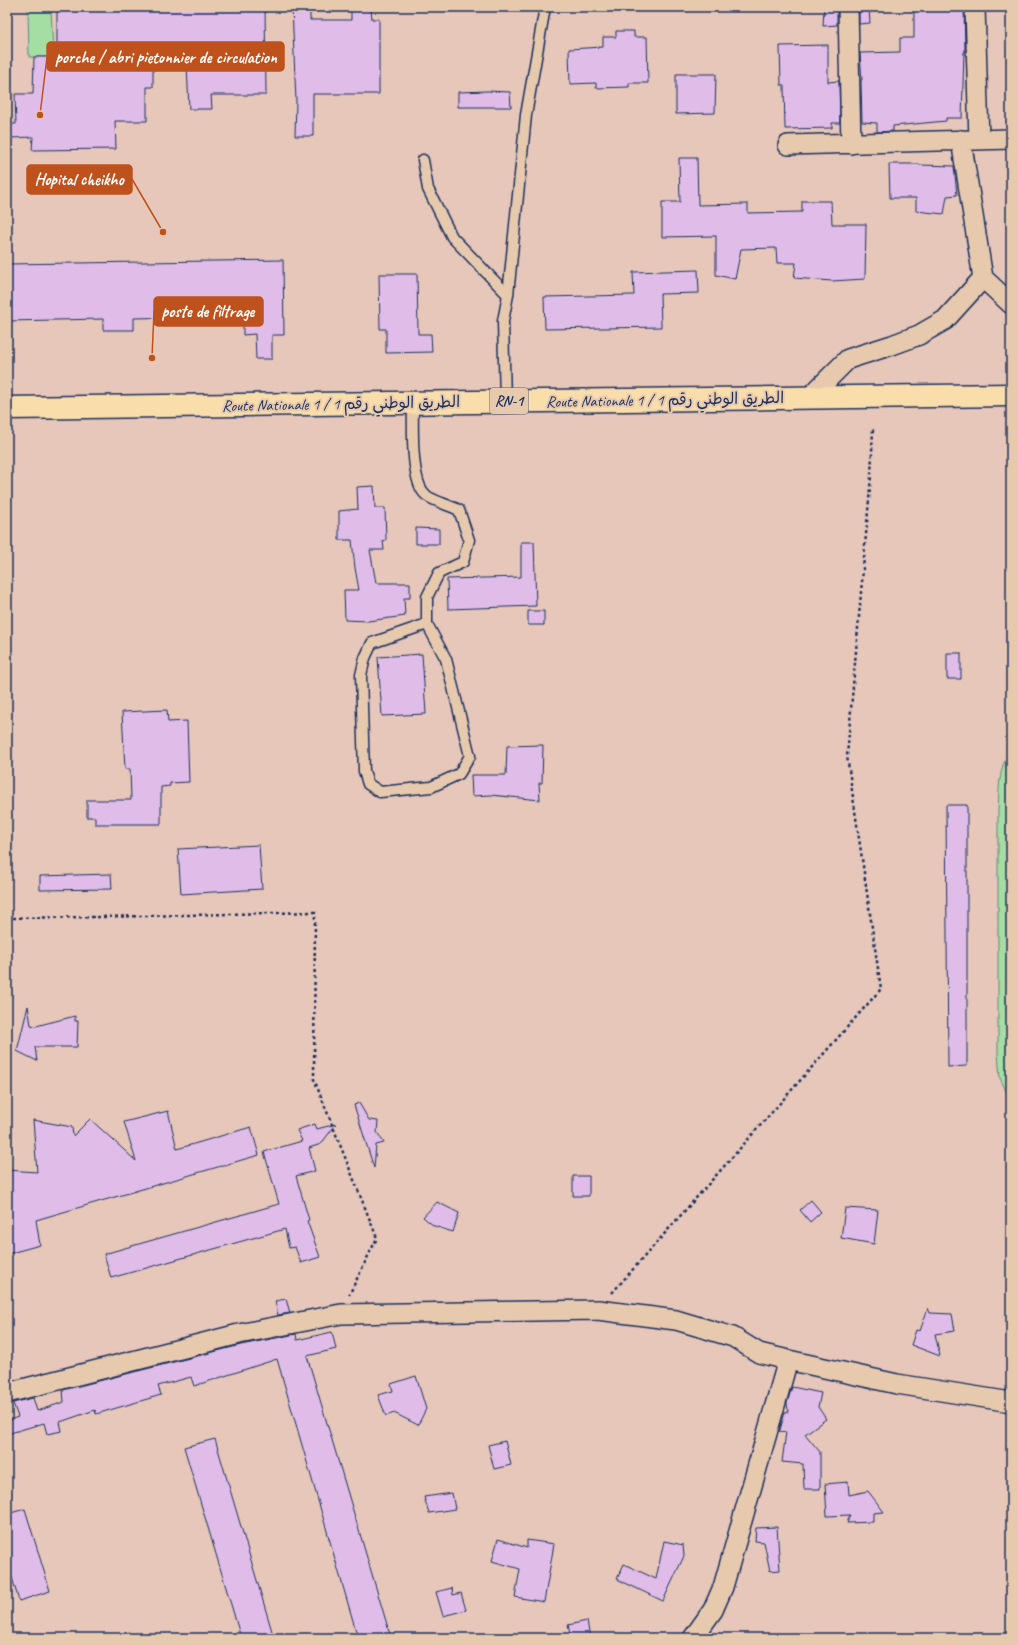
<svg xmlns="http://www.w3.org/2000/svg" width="1018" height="1645" font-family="Caveat,'Playpen Sans Arabic',sans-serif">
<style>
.green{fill:#a5dea3;stroke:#608680}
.building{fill:#e0bde8;stroke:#1b2f5e}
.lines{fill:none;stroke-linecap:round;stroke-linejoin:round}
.lane-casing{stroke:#1b2f5e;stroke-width:13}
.street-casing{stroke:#1b2f5e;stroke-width:22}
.primary-casing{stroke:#1b2f5e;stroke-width:25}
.path{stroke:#1b2f5e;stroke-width:2.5;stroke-dasharray:3 3;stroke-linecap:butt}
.lane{stroke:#e7caae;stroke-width:10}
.street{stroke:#e7caae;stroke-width:19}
.primary{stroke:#f9deab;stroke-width:22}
.labels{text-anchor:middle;stroke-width:4;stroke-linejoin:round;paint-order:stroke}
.shield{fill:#e7caae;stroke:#585e76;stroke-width:1}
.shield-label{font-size:15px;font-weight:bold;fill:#1b2f5e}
.street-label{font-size:16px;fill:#1b2f5e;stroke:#e7caae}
.leader{fill:none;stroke:#bf511c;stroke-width:1.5}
.callout-dot{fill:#bf511c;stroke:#e7caae;stroke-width:1.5}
.callout{fill:#bf511c;stroke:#bf511c;stroke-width:1.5}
.callout-label{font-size:17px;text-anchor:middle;font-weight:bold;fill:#fff}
</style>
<rect width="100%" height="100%" fill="#e6c7ba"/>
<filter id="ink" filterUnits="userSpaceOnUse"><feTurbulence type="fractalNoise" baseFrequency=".025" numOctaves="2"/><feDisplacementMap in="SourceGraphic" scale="8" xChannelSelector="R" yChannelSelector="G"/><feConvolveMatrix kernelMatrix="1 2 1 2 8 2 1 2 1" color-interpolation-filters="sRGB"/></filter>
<g filter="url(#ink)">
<!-- green -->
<path class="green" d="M28,7H51L53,57H29Z
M1011,750V1101L1000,1078L998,1053V811C999,792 998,766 1011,750Z"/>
<!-- building -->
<path class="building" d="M57,7H265L266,95H211L212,109H189L187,64L153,65V87H147V121H115L116,149L32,150L33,137L11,138V124H16L15,94H33L34,57H57Z
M292,7H310V20H351V8H371L372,19H379V94H313V136H295L296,101Z
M964,7L965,52H964L962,118H946V121L893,126V131L877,132V123L862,122L861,80H862L860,53L900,52V38H914V8Z
M824,8H837V25L823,26Z
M859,9H869L870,23L859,24Z
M616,31H634V37H647L648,83H629V87L596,88V83L570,84L569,49L603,47V37H616Z
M828,45V82L839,81L840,123H832V128L785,129L784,85H781L780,46Z
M676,74H716L715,113L676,114Z
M488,91L510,92L511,107H458V92Z
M679,158H697L698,205L748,204V213L802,212V201H831L832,224H866L865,279L832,281L794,278L796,263H777L776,248L741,249L735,279L716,275V236L662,237V202H680Z
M889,164H919V165L954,166L957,195L947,196L944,214L916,211V198H890Z
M283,260L284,335H272V359H256L255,334L243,335V316L134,318V330H103V319L7,321V264Z
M698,270L699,293L660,294L661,327L545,329L544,297L634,295L633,272Z
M379,274H417L418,334H431L432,352L386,353V329H380Z
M374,486L375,508H385L386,540L383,541L384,550H370L376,583H410V598H404L405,616L368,621L345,620L344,590H359L355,568L352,540H339V511L358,509L357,487Z
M416,528L439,529V544H416Z
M521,542H534L536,606L448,609L447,579L521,577Z
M528,611H544V625H528Z
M947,653H961V679H947Z
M422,654L426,714L382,716L378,657Z
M167,710L168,722L187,721L189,782L170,783V786L161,787V824H95V817H87V800H131L130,769H125L122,712Z
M543,745L542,783H539L540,800L491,795L472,796L471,775H506L507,746Z
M946,805H967V1066L948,1067Z
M259,845L262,889L181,894L178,849Z
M111,874L112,889L40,890V876Z
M28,1006L31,1025L36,1026L75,1016V1021H78L77,1047H35L37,1061L17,1051Z
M359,1103L369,1120L378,1121L377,1132L384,1143L376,1145L374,1168L354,1105Z
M168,1111L177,1149L251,1127L259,1155L36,1220L40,1245L7,1254V1170L37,1172L33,1120L72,1127L73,1136L90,1119L136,1161L124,1122Z
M315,1124L317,1129L336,1124L321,1144L309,1148L315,1171L296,1176L309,1220L307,1221L320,1257L301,1263L295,1247L289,1248L285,1229L111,1278L104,1254L279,1204L264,1152L302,1141L297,1130Z
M573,1176H589V1196H573Z
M811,1200L821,1212L810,1222L800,1210Z
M437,1202L459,1213L453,1232L434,1226L423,1217Z
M845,1208L878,1210L874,1244L841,1238Z
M286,1299L290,1313L278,1315L275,1301Z
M928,1308L930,1313L952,1314L955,1331L935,1334L940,1356L911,1345L916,1330L920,1331Z
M332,1332L336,1349L307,1356L391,1638H358L277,1359L194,1386L191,1377L158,1386L161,1395L96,1414L95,1410L60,1422L62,1431L47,1434L44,1423L7,1434V1421L18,1417L13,1403L33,1398L37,1411L64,1402L63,1390L241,1345L296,1334L297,1340Z
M416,1376L426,1409L418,1425L394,1413L386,1416L378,1395L393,1391L391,1384Z
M792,1387L821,1393L818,1407L826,1419L805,1434L820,1452V1489H804L803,1464L782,1462L786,1432L779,1431L780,1430L785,1412H788L787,1403Z
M215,1439L274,1638H241L184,1447Z
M505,1441L511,1465L494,1469L488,1445Z
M848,1482L849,1495L868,1491L884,1512L873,1513V1522L847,1523L850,1515L827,1516L825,1484Z
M452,1493L455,1509L429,1513L424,1497Z
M25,1509L50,1591L19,1601L7,1561V1514Z
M777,1527L780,1570L770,1571L764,1542L755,1541L756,1528Z
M498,1539L527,1548V1540L554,1544L544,1602L515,1597L520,1569L492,1561Z
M664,1541L683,1545L684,1556L663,1601L617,1579L624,1564L656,1579Z
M452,1588L453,1595L461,1593L466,1610L443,1616L436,1592Z
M587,1621L590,1638H571L568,1625Z"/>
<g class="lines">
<!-- lane casing -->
<g class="lane-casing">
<path id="lane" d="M423,160L428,189L452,237L508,295L503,321L505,401
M508,295L526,115L545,7
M413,402C413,423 410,482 426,495C431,500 451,506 459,510L469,540L463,562L439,573L427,597V624
M427,624L446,659L470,756L459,774L431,787L380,792L368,784L364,771L361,675L365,658L372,643Z"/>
</g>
<!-- street casing -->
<g class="street-casing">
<path id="street" d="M848,7L851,144
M975,7L979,140
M961,140L983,278L1011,304
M788,145L1011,139
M810,397L848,359L892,345L919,335L945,320L983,278
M7,1393L239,1334L341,1314L598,1310L676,1320L733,1337L759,1353L788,1360L897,1384L1011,1402
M693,1638L713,1610L723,1587L788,1360"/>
</g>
<!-- primary casing -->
<g class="primary-casing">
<path id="primary" d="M7,408L1011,395"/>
</g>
<!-- path -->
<path class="path" d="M7,918L100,917L315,912L314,1079L377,1238L349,1295
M612,1293L881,989L847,756L871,476L873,429"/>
<!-- lane -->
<use href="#lane" class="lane"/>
<!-- street -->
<use href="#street" class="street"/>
<!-- primary -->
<use href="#primary" class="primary"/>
</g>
</g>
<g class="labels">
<!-- shield labels -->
<rect class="shield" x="490" y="388" width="38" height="26" rx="3"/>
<g class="shield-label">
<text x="509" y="406">RN-1</text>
</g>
<!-- street labels -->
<g class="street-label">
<text transform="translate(665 399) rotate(-1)" y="6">Route Nationale 1 / الطريق الوطني رقم 1</text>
<text transform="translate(341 403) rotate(-1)" y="6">Route Nationale 1 / الطريق الوطني رقم 1</text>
</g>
</g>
<!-- callouts -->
<path class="leader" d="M40 115L47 57M163 232L132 179M152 358L154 311"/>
<g class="callout-dot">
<circle cx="40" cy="115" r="4"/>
<circle cx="163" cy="232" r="4"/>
<circle cx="152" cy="358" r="4"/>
</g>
<g class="callout">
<rect x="47" y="42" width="237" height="29" rx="4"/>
<rect x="27" y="165" width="105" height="29" rx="4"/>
<rect x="154" y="297" width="109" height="29" rx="4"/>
</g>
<g class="callout-label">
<text x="166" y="63">porche / abri pietonnier de circulation</text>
<text x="79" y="185">Hopital cheikho</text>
<text x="208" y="317">poste de filtrage</text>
</g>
<!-- margin -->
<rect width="1018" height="1645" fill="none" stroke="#e7caae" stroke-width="24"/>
<rect x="12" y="12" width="994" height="1621" fill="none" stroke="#1b2f5e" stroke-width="1.5" filter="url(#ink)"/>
</svg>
